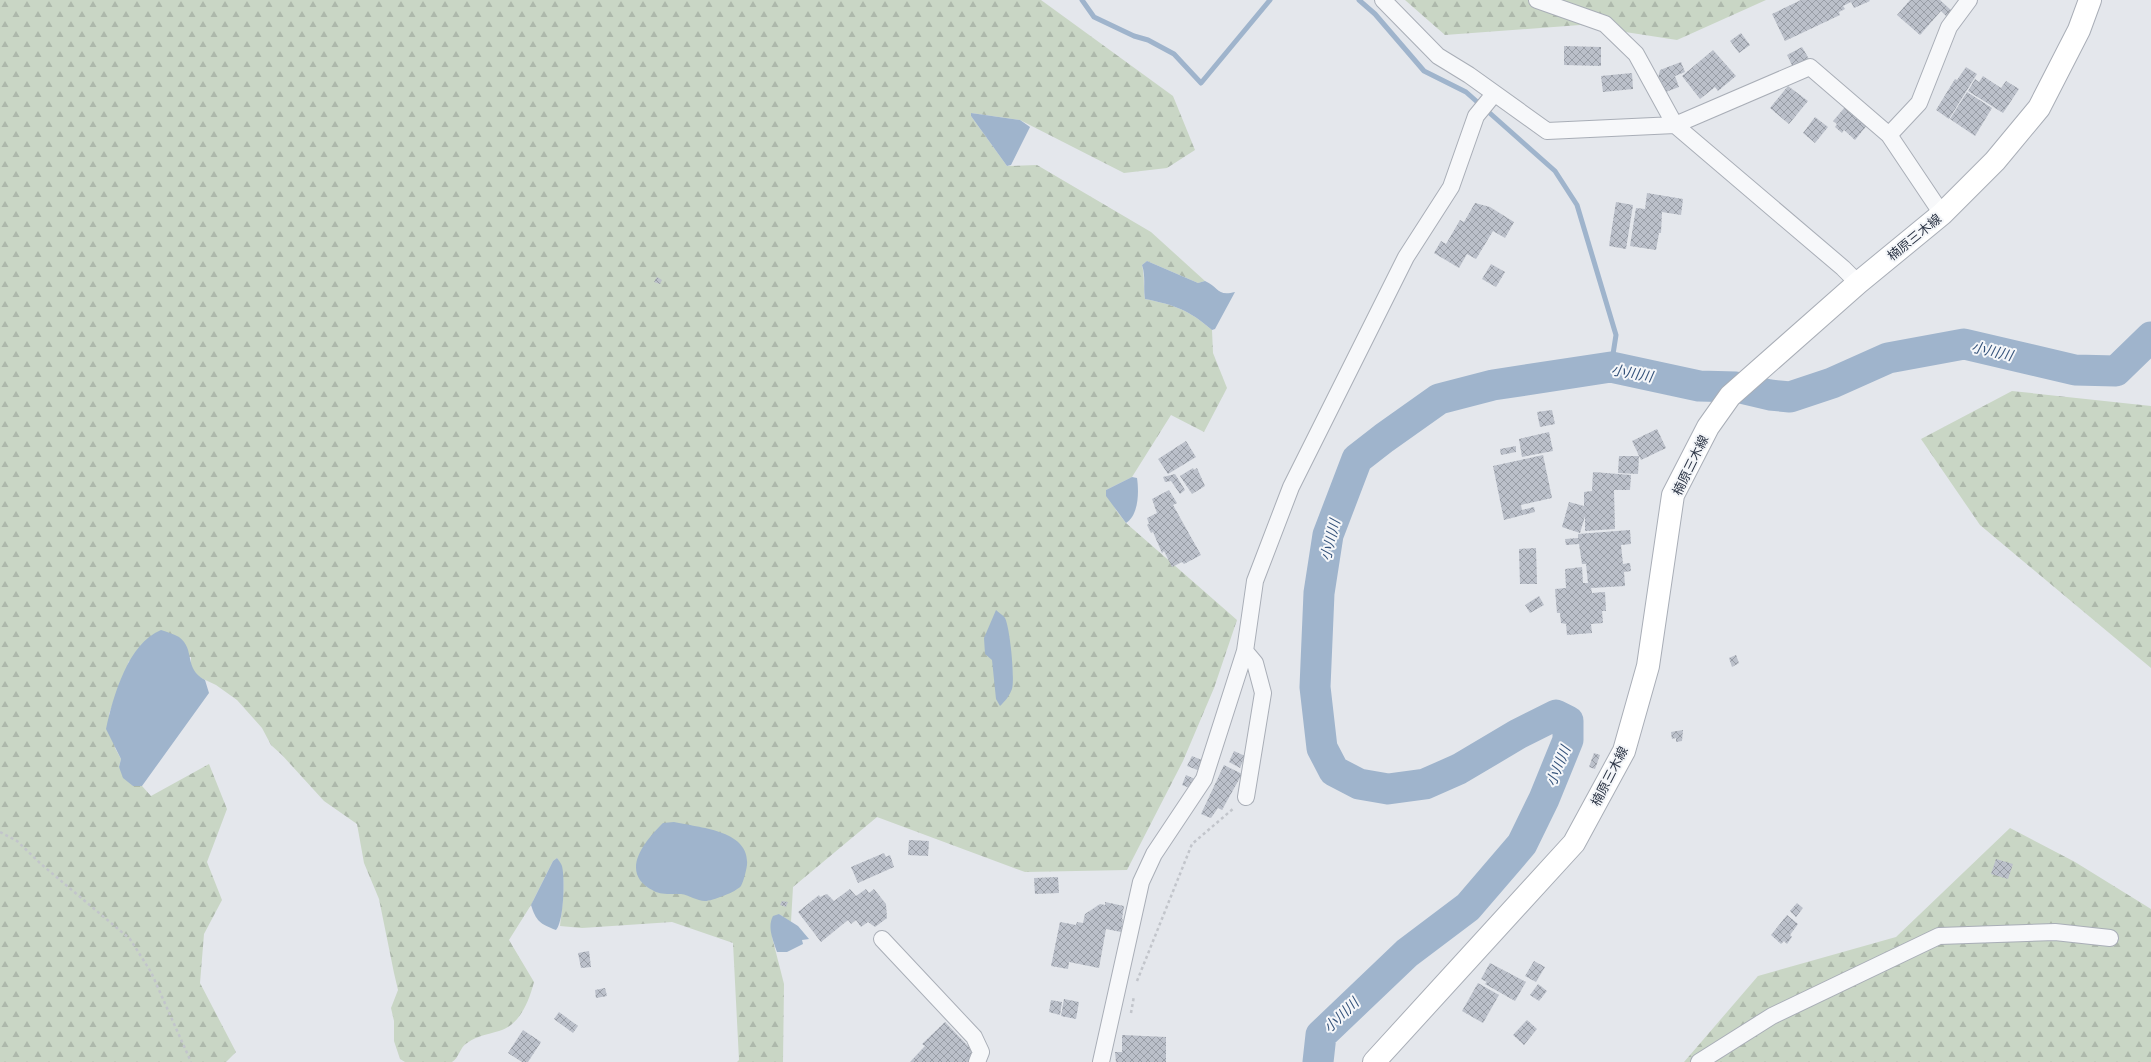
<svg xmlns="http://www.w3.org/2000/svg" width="2151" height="1062" font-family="Roboto,'Noto Sans JP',sans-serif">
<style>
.forest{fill:url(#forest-firs)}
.water{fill:#9fb4cc}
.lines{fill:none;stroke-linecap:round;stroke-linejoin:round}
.stream{stroke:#9fb4cc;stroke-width:5}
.river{stroke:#9fb4cc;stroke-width:31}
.building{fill:url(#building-cross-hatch)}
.minor-casing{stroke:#a9aeb7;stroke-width:18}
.secondary-casing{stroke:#a9aeb7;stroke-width:24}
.path{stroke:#c2c5cb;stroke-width:2.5;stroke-dasharray:3 3;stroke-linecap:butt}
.minor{stroke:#f7f8fa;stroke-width:16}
.secondary{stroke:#fff;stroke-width:22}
.labels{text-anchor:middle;stroke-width:4;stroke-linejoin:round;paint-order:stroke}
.street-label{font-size:13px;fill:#2b3445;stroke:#f4f6f9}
.water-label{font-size:14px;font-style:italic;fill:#34527a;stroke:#f4f6f9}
</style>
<defs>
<pattern id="forest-firs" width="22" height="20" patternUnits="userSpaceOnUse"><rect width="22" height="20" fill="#c9d6c5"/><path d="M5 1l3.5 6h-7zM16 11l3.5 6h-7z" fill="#adb8ab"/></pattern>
<pattern id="building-cross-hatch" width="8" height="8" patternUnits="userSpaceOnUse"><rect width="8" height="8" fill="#bbc0ca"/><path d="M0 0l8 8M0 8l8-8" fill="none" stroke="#989da6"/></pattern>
</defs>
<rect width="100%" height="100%" fill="#e4e7ec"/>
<!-- forest -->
<path class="forest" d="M0,0H1041L1173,96L1195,150L1167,168L1124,173L1020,120L971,113V116L1007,166L1037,165L1151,232L1205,281L1198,283L1147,261L1142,265C1145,277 1143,287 1145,299C1175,305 1189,310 1212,330L1213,353L1227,388L1204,432L1171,415L1132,477L1106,490L1116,510L1126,523L1237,620L1214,688L1183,761L1127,870L1025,872L877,817L793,887L791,922L779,914L772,937L784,984L783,1062H737L739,1060L733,943L672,922L582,928L560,926C562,907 568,873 557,858L553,861L531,905L509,940L534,982C529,1001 520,1025 499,1031C486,1035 479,1035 467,1043C460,1047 459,1058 452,1062H405L400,1059L394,1041V1021L391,1008L398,990L394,973L379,899L364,863L357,824L324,801L282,755L271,745L262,728L237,700L216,685L197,676L191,667V657L129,661L109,714L115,748L121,759L119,767L133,786H142L151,796L209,764L227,809L207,862L222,900L204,934L200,983L236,1052L226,1062H0Z
M1405,0H1766L1677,40L1580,25L1445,35Z
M2012,391L2151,406V668L1980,525L1921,439Z
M2010,828L2075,862L2151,909V1062H1684L1758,976L1896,937Z"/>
<!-- water -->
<path class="water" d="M971,113L1020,120L1030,127L1011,165L1007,166L971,116Z
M1147,261L1198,283L1205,281C1219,287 1217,297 1235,292L1215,329L1212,330C1189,310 1175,305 1145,299C1143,286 1146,277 1142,265Z
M1132,477L1137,478C1139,491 1139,515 1126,523L1106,496V490Z
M996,610C998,612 1003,615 1005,618C1010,628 1015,678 1012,689C1009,697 1005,701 1000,706L996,699L992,660L985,654L984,638Z
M161,630C167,632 174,634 179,637C196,650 183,668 205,680L209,693L142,786H133L123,778L119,767L121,759L106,729C113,697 128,643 161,630Z
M674,822C700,828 750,830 747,865C746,871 744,880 741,886C736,892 712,901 705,901C697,901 689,895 681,894C673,894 661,895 654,891C618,873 644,842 663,823Z
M557,858C559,861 561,863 562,866C565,878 564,921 556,930C540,924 536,921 531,905L553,861Z
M779,914L798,926L809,939L802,940L803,944L787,952H777C773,940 767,927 773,916Z"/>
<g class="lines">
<!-- stream -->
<path class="stream" d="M1082,0L1094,17L1134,36L1148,40L1174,54L1201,83L1270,0
M1359,0L1375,14L1424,71L1466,92L1555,171L1577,205L1616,335L1611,367"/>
<!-- river -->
<path class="river" d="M1318,1062L1321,1035L1407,953L1468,907L1522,844L1544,799L1568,740V721L1556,715L1518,734L1459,769L1425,784L1388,789L1359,784L1334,771L1322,748L1315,687L1319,593L1328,535L1357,459L1384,438L1439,399L1493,385L1611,367L1699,386L1736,387L1770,395L1790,397L1832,383L1888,358L1964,344L2075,370L2116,371L2151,337"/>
</g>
<!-- building -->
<path class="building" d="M1801,0H1869L1870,1L1854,8L1851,2L1843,6L1845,9L1839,12L1840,15L1785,41L1772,14Z
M1910,0H1940L1952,11L1947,17L1941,11L1920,35L1897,15Z
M1741,33L1750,45L1739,53L1730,41Z
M1564,46L1601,47V66L1564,65Z
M1802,47L1809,59L1793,67L1787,55Z
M1713,50L1736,76L1718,91L1715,87L1700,99L1682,76Z
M1681,62L1685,72L1675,76L1679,87L1663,93L1658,78L1660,70Z
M1966,67L1977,74L1949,119L1936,110L1955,79L1957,80Z
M1632,73L1633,89L1603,92L1601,76Z
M1983,76L2001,88L2006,81L2019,89L2003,113L1968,91L1975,79L1979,82Z
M1788,86L1808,101L1789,124L1770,108Z
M1967,92L1992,108L1975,136L1950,119Z
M1846,106L1868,124L1855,140L1844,130L1842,133L1835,127L1837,124L1833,121Z
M1815,117L1828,127L1815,143L1803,133Z
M1647,193L1683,199L1681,215L1662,212L1661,233H1659L1656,250L1630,246L1636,208L1645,209Z
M1616,202L1633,205L1626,249L1609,246Z
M1475,203L1490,207L1514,222L1505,238L1493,231L1476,259L1467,254L1459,268L1434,253L1441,241L1446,244L1460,220L1464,222Z
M1491,264L1505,272L1496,287L1482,279Z
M657,277L662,280L660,284L654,282Z
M1552,410L1555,424L1540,427L1537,412Z
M1657,429L1666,448L1641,460L1632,441Z
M1549,432L1553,451L1522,457L1519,439Z
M1186,441L1196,457L1168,474L1158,459Z
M1516,446V452L1501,455L1500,449Z
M1543,455L1552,498L1521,505L1522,510L1534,507L1535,512L1504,520L1493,466Z
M1619,456H1639L1638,474L1618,473Z
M1193,468L1194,470L1197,468L1205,486L1192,494L1180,476Z
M1593,472L1631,475L1630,490H1614L1615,529L1585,531V516L1580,533L1562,527L1569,502L1584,506V492L1592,491Z
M1175,474L1185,490L1180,494L1171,481L1165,482L1163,477Z
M1169,490L1177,503L1173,505L1201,555L1184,564L1182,562L1172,567L1164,551L1162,553L1153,532L1151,533L1147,525L1149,524L1147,518L1157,513L1152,499Z
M1630,530L1631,544L1621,545L1623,564L1630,563L1631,571L1624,572L1625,586L1591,588L1592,593L1605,592L1606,611H1602L1603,623L1591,624L1592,633L1567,635L1566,624L1561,623L1560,613H1557L1555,589L1566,588L1565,569L1582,567L1583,583H1588L1586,564H1582L1579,544L1566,545L1565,539L1578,538V534Z
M1536,548L1537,584H1520L1519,549Z
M1539,596L1544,605L1530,613L1525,605Z
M1736,655L1739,663L1732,667L1729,658Z
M1683,730L1682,741L1676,742V738L1672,739L1671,732Z
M1234,751L1245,756L1240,768L1229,762Z
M1594,753L1600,755L1595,769L1589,767Z
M1192,756L1204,761L1200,771L1187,766Z
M1224,765L1242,774L1222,810L1218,808L1211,818L1201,814Z
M1186,775L1195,779L1192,789L1182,785Z
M909,840L929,841L928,856L908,855Z
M884,853L886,857L890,855L894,867L858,883L851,867Z
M1996,859L2013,864L2008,879L1991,874Z
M1058,877L1059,893L1035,894L1034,878Z
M850,889L856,896L866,889L869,893L874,889L886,904L887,918L875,927L868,922L861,927L856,920L851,924L848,920L821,942L798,912L819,895L820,897L827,894L834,901Z
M782,901L788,902L786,907L780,905Z
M1105,902L1124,906L1122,919H1123L1121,932L1106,929L1099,968L1069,962L1068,969L1051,966L1060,922L1076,925L1077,922L1083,923L1085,914L1100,904L1105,905Z
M1797,903L1803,908L1796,917L1790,911Z
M1787,915L1798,924L1790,935L1792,937L1787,944L1784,941L1781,944L1771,935Z
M589,951L591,967L581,968L578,953Z
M1534,961L1545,967L1536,982L1525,976Z
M1490,963L1526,982L1515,1001L1485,984L1487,982L1481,979Z
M1478,983L1499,995L1483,1023L1462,1011Z
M1538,984L1547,991L1539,1001L1530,995Z
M605,988L607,996L596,998L595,990Z
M1064,999L1079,1002L1076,1019L1061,1016Z
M1051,1000L1062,1002L1060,1015L1049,1012Z
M559,1012L578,1026L573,1033L554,1019Z
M1527,1020L1537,1029L1524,1045L1513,1035Z
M945,1022L969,1047L972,1053L968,1062H910L925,1046L922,1044Z
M523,1030L541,1042L528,1062H522L508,1053Z
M1122,1035L1166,1037V1062H1116L1115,1052H1122Z"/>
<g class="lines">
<!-- minor casing -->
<g class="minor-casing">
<path id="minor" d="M1383,0L1438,56L1469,75L1547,131L1675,125L1810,67L1889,135L1942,214
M1537,0L1605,24L1636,54L1675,125L1843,268L1858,283
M1889,135L1919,103L1949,27L1969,0
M1245,651L1255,663L1263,693L1246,797
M882,939L974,1037L981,1052L977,1062
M1101,1062L1141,882L1154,854L1204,779L1245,651L1255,581L1291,487L1406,257L1451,187L1476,116L1494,94
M1699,1062L1772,1016L1939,936L2055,932L2110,938"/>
</g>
<!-- secondary casing -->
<g class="secondary-casing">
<path id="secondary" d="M1374,1062L1574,843L1624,751L1648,666L1673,495L1708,427L1730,396L1858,283L1942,214L1995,161L2039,108L2079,30L2090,0"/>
</g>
<!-- path -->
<path class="path" d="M0,832L17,841L41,864L130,939L151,972L191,1062
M1137,981L1192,844L1234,808
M1131,1013L1134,996"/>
<!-- minor -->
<use href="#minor" class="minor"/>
<!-- secondary -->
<use href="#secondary" class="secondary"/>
</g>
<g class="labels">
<!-- street labels -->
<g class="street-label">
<text transform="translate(1914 237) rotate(-39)" y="5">楠原三木線</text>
<text transform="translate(1690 465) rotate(-64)" y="5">楠原三木線</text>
<text transform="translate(1609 776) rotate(-63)" y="5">楠原三木線</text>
</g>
<!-- water labels -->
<g class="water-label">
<text transform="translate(1992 351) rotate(13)" y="5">小川川</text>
<text transform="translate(1632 373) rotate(10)" y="5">小川川</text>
<text transform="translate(1330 540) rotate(-76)" y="5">小川川</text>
<text transform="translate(1558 766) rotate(-68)" y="5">小川川</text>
<text transform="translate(1341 1015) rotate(-44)" y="5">小川川</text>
</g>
</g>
</svg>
